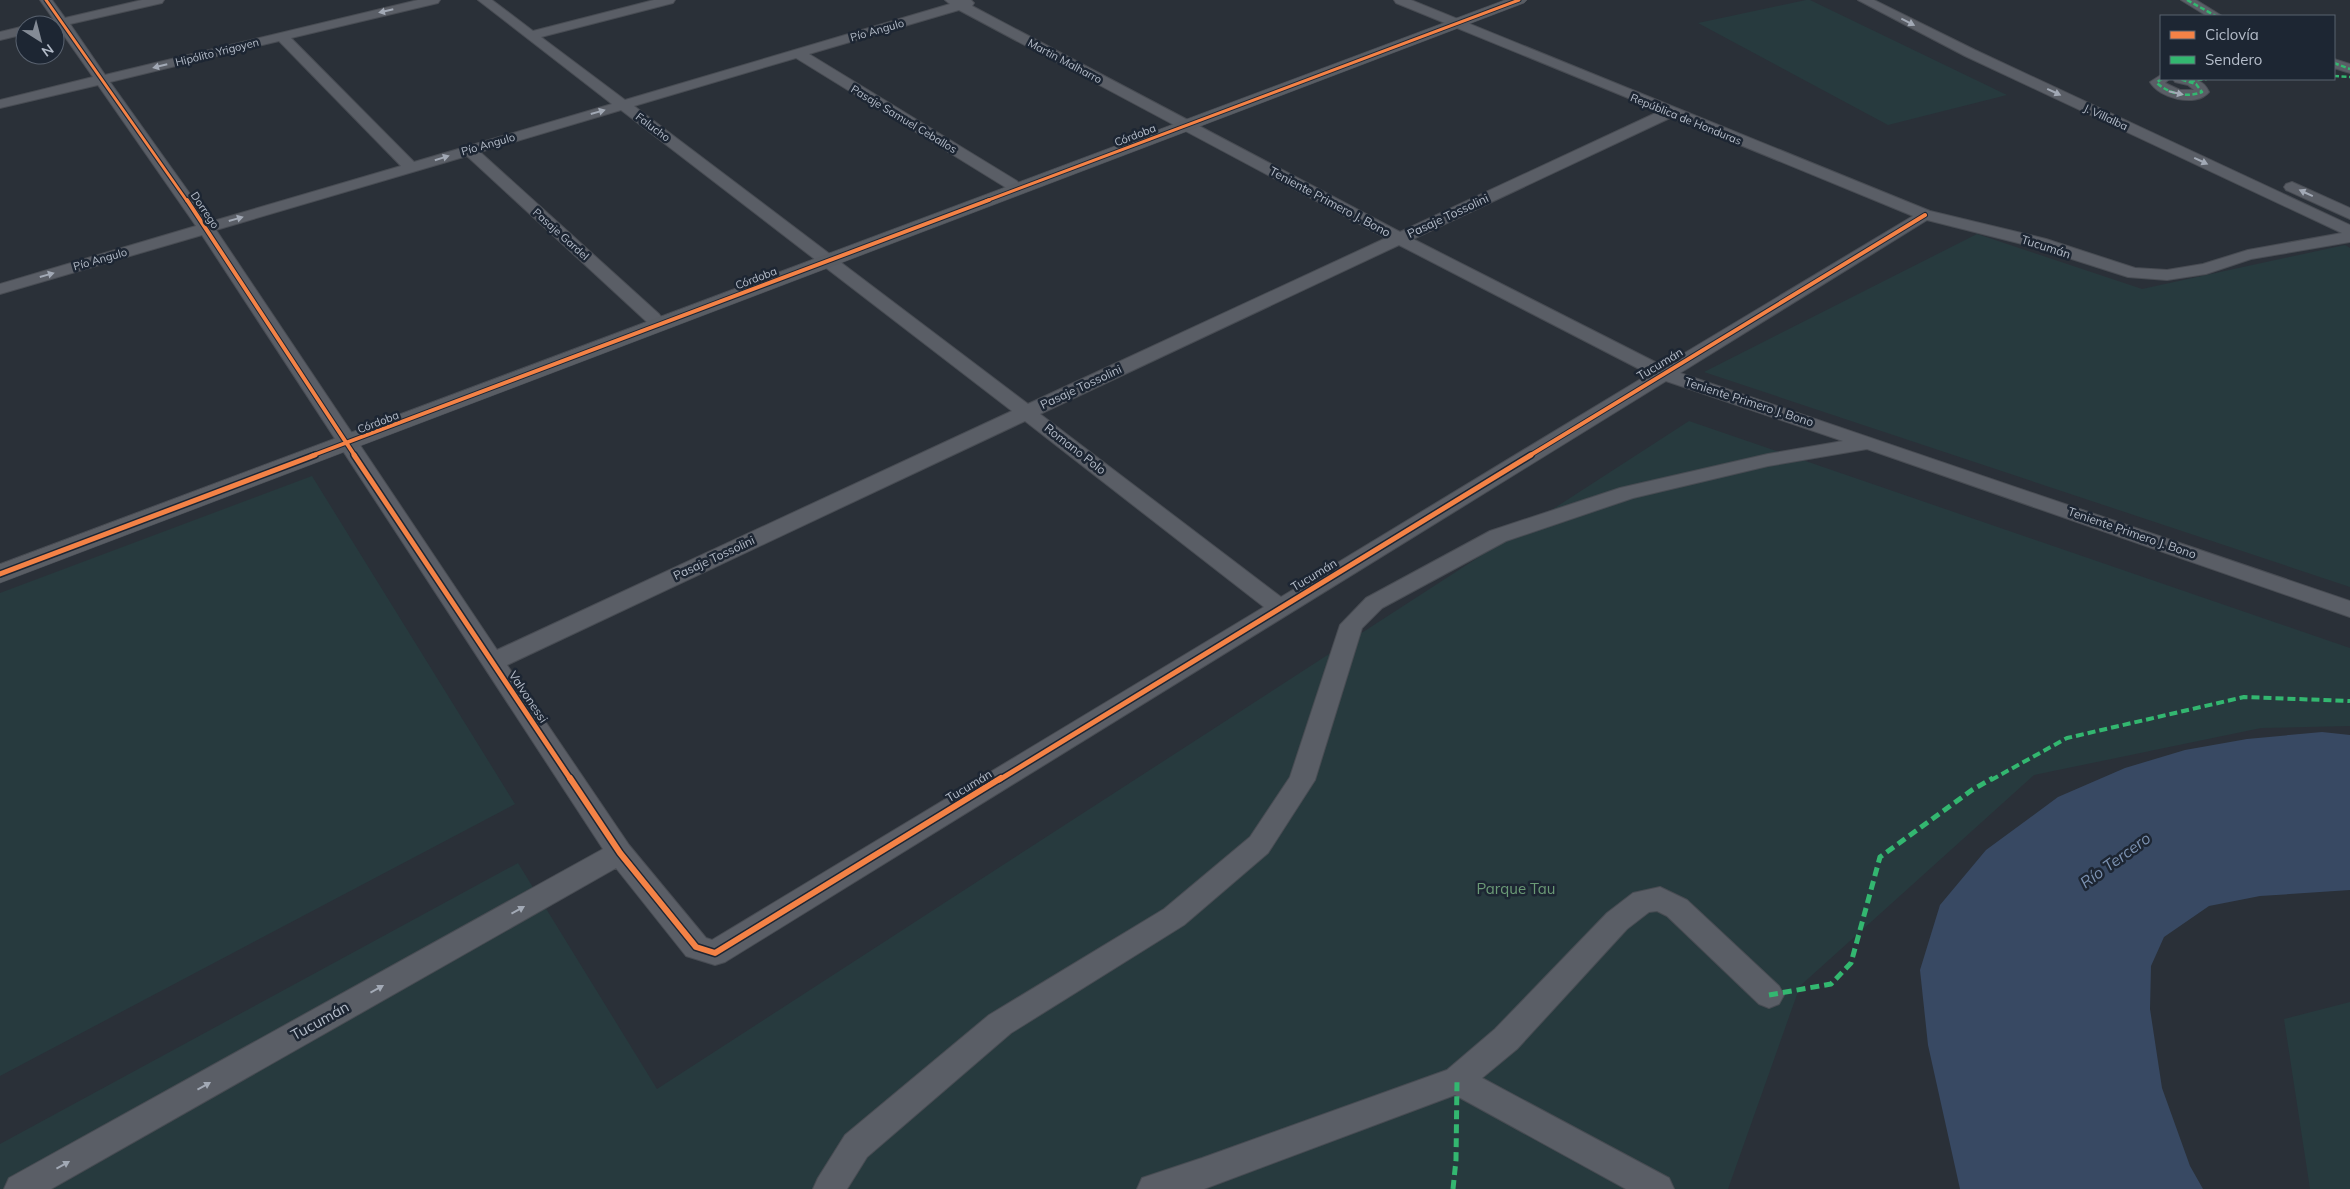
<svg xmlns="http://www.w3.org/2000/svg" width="2350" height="1189" font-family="Mulish,sans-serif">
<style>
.green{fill:#273a3e}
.water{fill:#384963}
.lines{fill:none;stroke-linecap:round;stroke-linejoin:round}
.street-casing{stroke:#484c53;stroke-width:2}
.secondary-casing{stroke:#484c53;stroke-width:1}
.street{fill:#5a5e66;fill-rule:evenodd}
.secondary{fill:#595d64;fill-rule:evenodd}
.quiet-far2{stroke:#33b770;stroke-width:2.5;stroke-dasharray:5 2.5;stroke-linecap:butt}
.quiet-far1{stroke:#33b770;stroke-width:4;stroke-dasharray:8 4;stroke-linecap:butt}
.quiet{stroke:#33b770;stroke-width:5;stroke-dasharray:9 5;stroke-linecap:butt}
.cycleway-far3-casing{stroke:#1d2633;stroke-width:5}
.cycleway-far2-casing{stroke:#1d2633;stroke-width:6}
.cycleway-far1-casing{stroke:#1d2633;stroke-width:8}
.cycleway-casing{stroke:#1d2633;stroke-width:9}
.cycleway-far3{stroke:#f48246;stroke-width:3}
.cycleway-far2{stroke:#f48246;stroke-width:4}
.cycleway-far1{stroke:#f48246;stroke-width:5}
.cycleway{stroke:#f48246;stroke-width:6}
.oneway{fill:#a2a9b5}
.labels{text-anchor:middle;stroke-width:5;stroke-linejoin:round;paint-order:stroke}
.far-street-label{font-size:11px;fill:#b4bcc9;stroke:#1d2633}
.street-label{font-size:12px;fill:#b4bcc9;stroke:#1d2633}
.near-park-label{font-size:15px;fill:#6b9a76;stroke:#1d2633}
.near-street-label{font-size:15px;fill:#b4bcc9;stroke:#1d2633}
.near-water-label{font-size:16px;font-style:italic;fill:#7c92b1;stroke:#1d2633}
</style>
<rect width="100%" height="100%" fill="#2a3038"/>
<!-- green -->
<path class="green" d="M1806,0H1810L2007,95L1888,125L1698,23Z
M1977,234L2142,289L2345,245L2350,248V587L1704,372Z
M1689,421L2350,648V726L2261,728L2034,775L1800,986L1728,1189H0V1144L518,863L657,1089Z
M312,476L515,804L0,1076V593Z
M2350,1002V1189H2310L2284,1019Z"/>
<!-- water -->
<path class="water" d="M2322,732L2350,735V890L2260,896L2209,906L2164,937L2151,966L2150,1009L2162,1088L2190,1166L2203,1189H1960L1928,1045L1920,970L1940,905L1986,850L2058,797L2125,768L2185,750L2247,739Z"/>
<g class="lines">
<!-- street casing -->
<g class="street-casing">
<path id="street" d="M40,0H52L65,18L142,0H164L162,3L70,24L105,75L418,0H440L438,3L291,38L414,162L612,104L478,0H492L533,31L654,0H675L673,3L541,37L625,100L950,4L945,0H971L974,3L972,6L1400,232L1660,111L1396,3L1394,0H1411L1930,211L2046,239L2135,268L2167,270L2203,264L2248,250L2342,233L1965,56L1858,0H1874L1975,50L2350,225V242L2251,259L2206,274L2167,280L2128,277L2034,247L1927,220L1680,373L2350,601V617L1867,449L1768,466L1633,498L1506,541L1382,608L1362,628L1315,780L1268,853L1184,925L1011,1033L867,1157L847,1189H813L818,1178L845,1135L989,1015L1164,909L1250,837L1290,777L1340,625L1366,598L1490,531L1620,488L1768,454L1843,441L1666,381L725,962L715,965L686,956L616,868L51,1189H4L9,1178L603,849L202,235L0,294V284L196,226L98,85L0,108V100L93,77L58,27L44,25L45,22L54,20ZM959,10L1386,238L1028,404L634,106L796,58L1005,187H1017L1019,184L1017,181L809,54ZM279,41L401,166L210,222L110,82ZM621,110L1012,411L497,650L216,230L467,156L647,322H659L662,318L659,314L480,152ZM1672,117L1913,216L1663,366L1413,239ZM1399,245L1649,374L1281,597L1040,414ZM1025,421L1264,607L712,940L706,938L629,845L507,665Z
M2181,0H2196L2222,16H2207Z
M25,26V34L0,40V32Z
M2334,59L2350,64V73L2334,68Z
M2161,75V79H2169L2165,83L2180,90H2194L2188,85L2175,82L2173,79C2188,79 2202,76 2209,92C2196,108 2159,98 2150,82Z
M2292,182L2350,208V219L2286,190L2284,187L2286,184Z
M1660,887L1687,900L1779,986L1784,995L1779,1004L1769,1008L1759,1004L1667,916L1657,911L1649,912L1627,929L1517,1049L1482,1078L1669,1178L1674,1189H1626L1455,1095L1204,1189H1137L1142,1178L1202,1158L1447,1070L1495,1029L1607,913L1633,893Z"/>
</g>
<!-- secondary casing -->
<g class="secondary-casing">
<path id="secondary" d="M1505,0H1527L1524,3L0,583V564Z"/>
</g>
<!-- street -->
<use href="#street" class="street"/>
<!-- secondary -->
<use href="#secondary" class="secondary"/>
<!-- quiet-far2 -->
<path class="quiet-far2" d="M2187,0L2216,16
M2334,63L2350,69
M2334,76L2350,77
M2162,79L2157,82L2158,84C2170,94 2187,98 2202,92L2196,84L2180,79
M2190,81L2207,79"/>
<!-- quiet-far1 -->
<path class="quiet-far1" d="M1991,780L2067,738L2244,697L2350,701"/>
<!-- quiet -->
<path class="quiet" d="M1769,995L1831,984L1851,963L1880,857L1972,790L1993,778
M1453,1189L1456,1160L1457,1080"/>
<!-- cycleway-far3 casing -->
<g class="cycleway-far3-casing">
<path id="cycleway-far3" d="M46,0L187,201
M986,201L1519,0"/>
</g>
<!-- cycleway-far2 casing -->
<g class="cycleway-far2-casing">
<path id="cycleway-far2" d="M187,200L355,456
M311,456L989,200
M1529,456L1925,215"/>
</g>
<!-- cycleway-far1 casing -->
<g class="cycleway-far1-casing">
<path id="cycleway-far1" d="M354,455L571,780
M0,574L315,455
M999,780L1531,455"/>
</g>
<!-- cycleway casing -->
<g class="cycleway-casing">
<path id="cycleway" d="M570,778L620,853L696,947L715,953L1001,778"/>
</g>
<!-- cycleway-far3 -->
<use href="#cycleway-far3" class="cycleway-far3"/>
<!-- cycleway-far2 -->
<use href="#cycleway-far2" class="cycleway-far2"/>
<!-- cycleway-far1 -->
<use href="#cycleway-far1" class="cycleway-far1"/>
<!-- cycleway -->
<use href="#cycleway" class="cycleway"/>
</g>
<!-- one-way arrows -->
<defs><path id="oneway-solid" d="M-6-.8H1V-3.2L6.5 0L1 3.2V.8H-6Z" transform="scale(1.25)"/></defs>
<g class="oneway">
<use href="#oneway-solid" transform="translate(386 11) rotate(167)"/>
<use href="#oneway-solid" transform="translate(1908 22) rotate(27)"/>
<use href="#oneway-solid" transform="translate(160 66) rotate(166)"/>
<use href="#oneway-solid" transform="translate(2054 92) rotate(25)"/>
<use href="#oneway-solid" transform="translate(2176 93) rotate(13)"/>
<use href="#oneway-solid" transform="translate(598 112) rotate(-16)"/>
<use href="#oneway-solid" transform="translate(442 158) rotate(-17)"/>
<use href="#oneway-solid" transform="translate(2201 161) rotate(25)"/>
<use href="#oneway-solid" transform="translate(2306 193) rotate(-155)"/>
<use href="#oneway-solid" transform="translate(236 219) rotate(-16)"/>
<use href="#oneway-solid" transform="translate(47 275) rotate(-16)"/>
<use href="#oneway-solid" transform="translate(518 910) rotate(-29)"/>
<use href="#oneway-solid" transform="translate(377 989) rotate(-29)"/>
<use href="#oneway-solid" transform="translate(204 1086) rotate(-29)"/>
<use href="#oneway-solid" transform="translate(63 1165) rotate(-29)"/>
</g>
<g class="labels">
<!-- far-street labels -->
<g class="far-street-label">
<text transform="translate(877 30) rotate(-16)" y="4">Pío Angulo</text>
<text transform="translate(217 52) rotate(-14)" y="4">Hipólito Yrigoyen</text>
<text transform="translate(1065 61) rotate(28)" y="4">Martin Malharro</text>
<text transform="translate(2106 117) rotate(25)" y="4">J. Villalba</text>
<text transform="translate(904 119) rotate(31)" y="4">Pasaje Samuel Ceballos</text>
<text transform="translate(1686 119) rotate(22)" y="4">República de Honduras</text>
<text transform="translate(653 127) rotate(37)" y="4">Falucho</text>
<text transform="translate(1135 135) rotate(-21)" y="4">Córdoba</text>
<text transform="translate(488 144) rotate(-16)" y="4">Pío Angulo</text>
<text transform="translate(205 210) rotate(56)" y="4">Dorrego</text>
<text transform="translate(561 234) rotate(42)" y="4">Pasaje Gardel</text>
<text transform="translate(100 259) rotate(-16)" y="4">Pío Angulo</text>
<text transform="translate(756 278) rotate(-21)" y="4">Córdoba</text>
<text transform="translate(378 422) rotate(-21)" y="4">Córdoba</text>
</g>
<!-- street labels -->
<g class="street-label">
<text transform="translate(1330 202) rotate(28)" y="4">Teniente Primero J. Bono</text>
<text transform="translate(1448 216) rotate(-25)" y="4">Pasaje Tossolini</text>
<text transform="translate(2046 247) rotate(18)" y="4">Tucumán</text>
<text transform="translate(1660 364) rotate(-31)" y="4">Tucumán</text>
<text transform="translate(1081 387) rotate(-25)" y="4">Pasaje Tossolini</text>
<text transform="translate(1749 402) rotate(18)" y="4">Teniente Primero J. Bono</text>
<text transform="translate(1075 449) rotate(38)" y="4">Romano Polo</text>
<text transform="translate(2132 533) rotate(19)" y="4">Teniente Primero J. Bono</text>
<text transform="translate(714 558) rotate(-25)" y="4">Pasaje Tossolini</text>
<text transform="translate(1314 575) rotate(-31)" y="4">Tucumán</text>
<text transform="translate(528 697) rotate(56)" y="4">Valvonessi</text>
<text transform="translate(969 786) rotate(-31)" y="4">Tucumán</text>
</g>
<!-- near-park labels -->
<g class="near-park-label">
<text x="1516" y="894">Parque Tau</text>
</g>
<!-- near-street labels -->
<g class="near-street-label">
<text transform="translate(320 1021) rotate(-29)" y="5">Tucumán</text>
</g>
<!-- near-water labels -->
<g class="near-water-label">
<text transform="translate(2115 860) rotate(-36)" y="6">Río Tercero</text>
</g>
</g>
<!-- legend -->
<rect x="2160" y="15" width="175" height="65" fill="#1d2633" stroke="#59626f"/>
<rect x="2170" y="31" width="25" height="8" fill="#f48246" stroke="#59626f"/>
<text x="2205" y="40" font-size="15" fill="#b4bcc9">Ciclovía</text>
<rect x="2170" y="56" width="25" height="8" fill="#33b770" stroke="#59626f"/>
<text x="2205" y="65" font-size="15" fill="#b4bcc9">Sendero</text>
<!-- north arrow -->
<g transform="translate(40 40) rotate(144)"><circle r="24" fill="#1d2633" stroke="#59626f"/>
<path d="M0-4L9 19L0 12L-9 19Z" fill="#848b96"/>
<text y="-8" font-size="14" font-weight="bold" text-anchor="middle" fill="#b4bcc9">N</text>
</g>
</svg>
